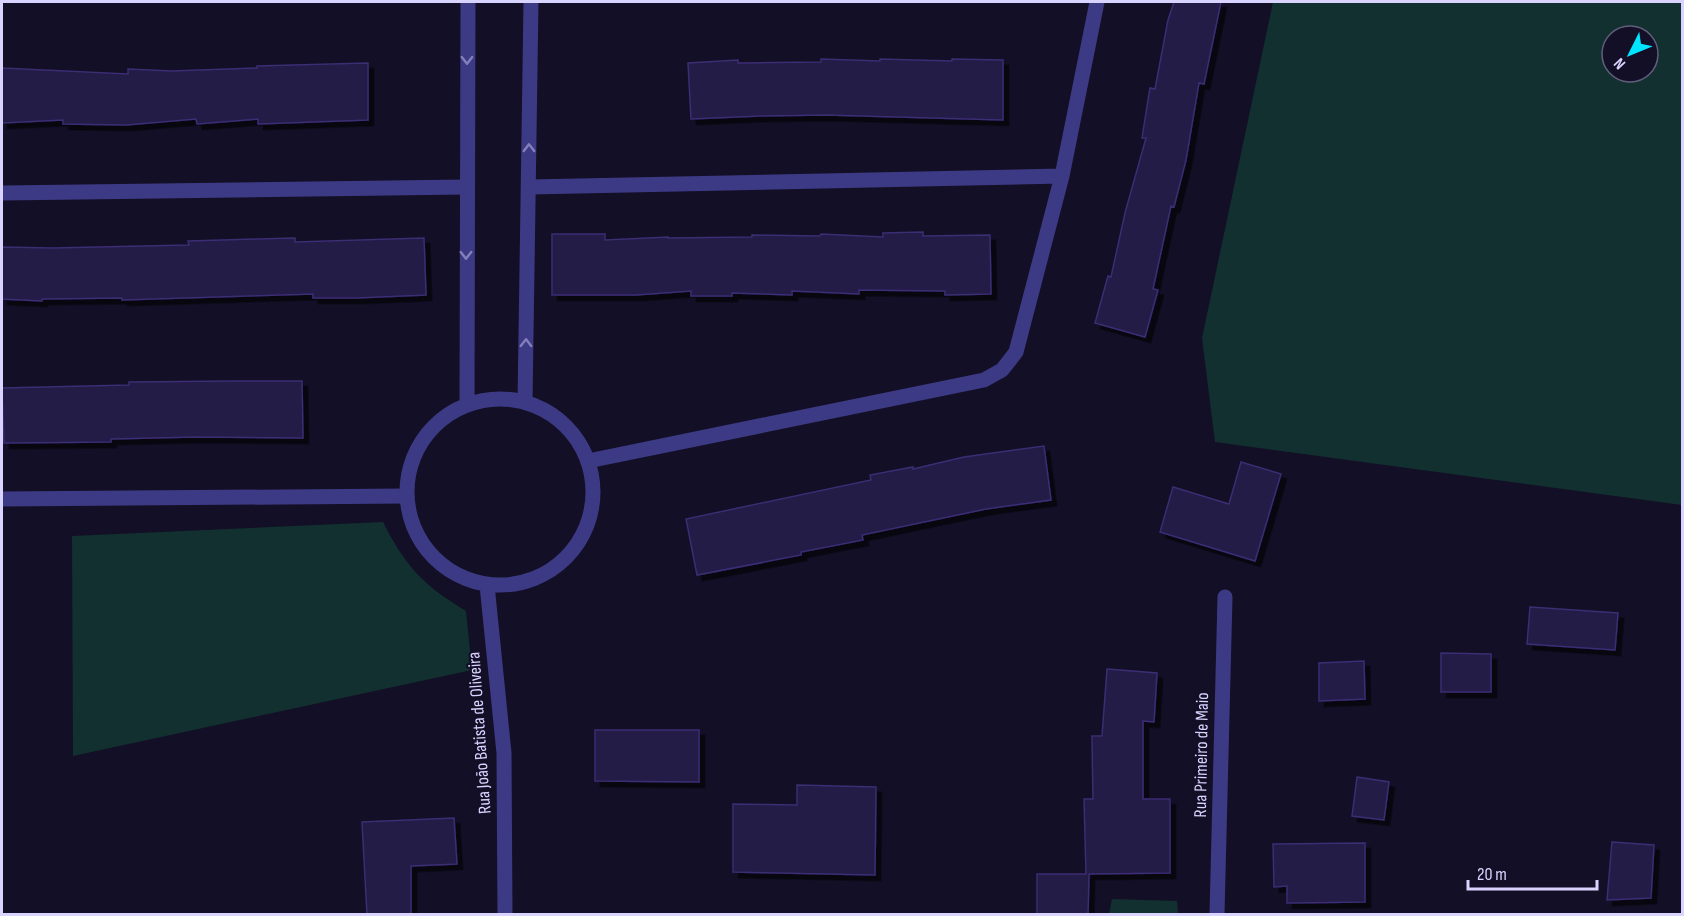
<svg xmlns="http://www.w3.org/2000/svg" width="1684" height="916" font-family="'Sofia Sans Condensed',sans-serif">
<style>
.green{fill:#12302f;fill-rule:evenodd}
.building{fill:#241b47;stroke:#3b2d73;stroke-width:1.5;filter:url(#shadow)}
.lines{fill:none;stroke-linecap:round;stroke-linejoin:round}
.minor{stroke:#3d3a85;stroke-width:15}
.tertiary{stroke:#3d3a85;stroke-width:15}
.oneway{stroke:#837fbc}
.labels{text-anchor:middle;stroke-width:4.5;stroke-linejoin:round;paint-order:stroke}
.street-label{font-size:18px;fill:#d9d4ff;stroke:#130f26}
</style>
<defs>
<filter id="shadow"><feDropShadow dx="5.5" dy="5.5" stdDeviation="0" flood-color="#0009"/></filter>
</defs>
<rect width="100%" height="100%" fill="#130f26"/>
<!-- green -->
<path class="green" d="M1273,2H1682V505L1215,442L1202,338ZM1612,36H1648V72H1612Z
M383,522C406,567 423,585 466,611L472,670L73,756L72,536Z
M1112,899L1177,901L1178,914H1109Z"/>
<!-- building -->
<path class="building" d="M1174,2H1221L1204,84L1199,83L1186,160L1174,207L1171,206L1153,289L1158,290L1145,337L1095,323L1108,276L1111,277L1125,213L1146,138H1142L1150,88L1155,89L1168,20Z
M821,59L880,61V59L952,61V59L1003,60V120L826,115L760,116L691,119L688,63L738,60V63L821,62Z
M368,63V120L258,124V119L197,124L196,119L126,125L63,124V120L2,123V68L128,74V69L172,71L257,68V66Z
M923,232V236L990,235L991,294L945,295V291L859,290V294L792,291V295L732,293V296H691V291L636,295H552V234H605V240L668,237V238L752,237V235L820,236L821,234L883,237V233Z
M295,238V242L424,238L426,295L356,298H313V294L122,300V298L42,299V301L2,299V247L52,248L189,245L188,241Z
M235,381H302L303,438L194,437L111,439V442L4,443L2,388L129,385V382Z
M1044,446L1051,500L986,509L862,535L863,540L801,552V555L697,575L686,519L871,480L870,475L913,467V469L964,457Z
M1241,462L1281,474L1255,561L1160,532L1173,487L1229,504Z
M1530,607L1618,613L1615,650L1527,644Z
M1441,653L1491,654V692H1441Z
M1364,661L1365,699L1319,701V663Z
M1107,669L1157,673L1154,722L1143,721V799H1170V873L1089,874L1088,915H1037V874H1086L1084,799H1093L1092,736H1102Z
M595,730H699V782L595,781Z
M1357,777L1389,782L1384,820L1352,816Z
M797,785L876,787L875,875L733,872V804L797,805Z
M454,818L457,864L411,866V915H367L362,822Z
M1612,842L1654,845L1651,898L1607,900Z
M1365,843V902L1287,903V886L1274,887L1273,844Z"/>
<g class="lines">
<!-- minor -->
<path class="minor" d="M529,187L1062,176
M2,193L466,187
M588,461L984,380L1002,370L1016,352L1062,176L1097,2
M2,499L406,496
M1217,914L1225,597"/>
<!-- tertiary -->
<path class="tertiary" d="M407 492a93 93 0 1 1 186 0a93 93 0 1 1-186 0Z
M525,402L531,2
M467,403L468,2
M487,585L504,753L505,914"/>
</g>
<!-- one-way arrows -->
<defs><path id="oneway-chevron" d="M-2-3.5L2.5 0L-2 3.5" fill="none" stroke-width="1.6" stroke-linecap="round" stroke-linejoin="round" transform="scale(1.5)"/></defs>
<g class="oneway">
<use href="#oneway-chevron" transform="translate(467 60) rotate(90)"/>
<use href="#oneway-chevron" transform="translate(529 148) rotate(-90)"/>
<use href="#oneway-chevron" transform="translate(466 255) rotate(90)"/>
<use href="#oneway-chevron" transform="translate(526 343) rotate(-89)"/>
</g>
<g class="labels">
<!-- street labels -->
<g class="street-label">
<text transform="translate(479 733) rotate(-94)" y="6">Rua João Batista de Oliveira</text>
<text transform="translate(1201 755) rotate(-89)" y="6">Rua Primeiro de Maio</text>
</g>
</g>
<!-- border -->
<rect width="1684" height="916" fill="none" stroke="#d9d4ff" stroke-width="6"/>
<!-- north arrow -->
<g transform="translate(1630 54) rotate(227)"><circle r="28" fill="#130f26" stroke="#625e7d" stroke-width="1.5"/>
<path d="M0-4.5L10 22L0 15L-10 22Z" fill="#00e5ff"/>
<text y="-9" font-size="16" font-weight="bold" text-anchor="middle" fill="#d9d4ff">N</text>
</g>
<!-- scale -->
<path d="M1468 880v9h129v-9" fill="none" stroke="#d9d4ff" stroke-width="3"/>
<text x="1477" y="880" font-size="18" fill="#d9d4ff" stroke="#130f26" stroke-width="4.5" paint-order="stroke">20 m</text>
</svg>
